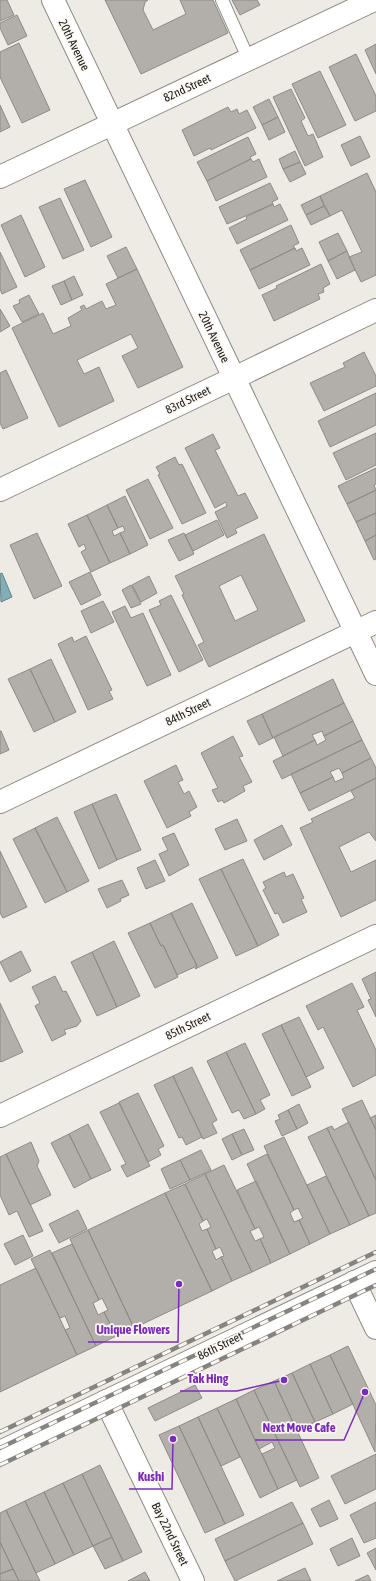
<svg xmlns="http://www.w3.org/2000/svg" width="376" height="1581" font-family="'Asap Condensed',sans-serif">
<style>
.water{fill:#81afb7;stroke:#628287}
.building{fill:#b2aea9;stroke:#8e8a85;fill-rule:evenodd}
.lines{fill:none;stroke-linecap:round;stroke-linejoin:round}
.service-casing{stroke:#8f8a86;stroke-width:14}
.minor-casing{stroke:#8f8a86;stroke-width:24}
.tertiary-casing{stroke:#8f8a86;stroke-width:24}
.secondary-casing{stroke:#8f8a86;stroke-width:24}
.service{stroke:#fff;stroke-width:12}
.minor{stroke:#fff;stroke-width:22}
.tertiary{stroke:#fff;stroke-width:22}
.secondary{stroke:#fff;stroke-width:22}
.rail-casing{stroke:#868480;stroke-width:4.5}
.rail{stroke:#fcf7f2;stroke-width:3;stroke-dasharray:9;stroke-linecap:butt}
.labels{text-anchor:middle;stroke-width:3.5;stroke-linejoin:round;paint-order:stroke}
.street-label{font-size:12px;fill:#1b1a18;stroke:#fcf7f2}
.leader{fill:none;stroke:#7b2cbf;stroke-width:1.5}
.callout-dot{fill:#7b2cbf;stroke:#fcf7f2;stroke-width:1.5}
.callout-label{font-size:13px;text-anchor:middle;font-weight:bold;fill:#7b2cbf;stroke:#fcf7f2;stroke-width:3.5;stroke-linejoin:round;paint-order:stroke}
</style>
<rect width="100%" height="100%" fill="#eeeae4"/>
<!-- water -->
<path class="water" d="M2,573L12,597L1,602L0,574Z"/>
<!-- building -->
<path class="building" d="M0,0H7L14,15L0,21Z
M105,0H148L145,2L143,10L153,30L186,14L180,0H213L228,33L141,74Z
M232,0H257L260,5L240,15Z
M17,15L27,36L8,45L0,28V23Z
M19,43L50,110L22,123L0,77V52Z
M376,44V74L365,50Z
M356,54L376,96V111L355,121L329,67Z
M320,71L346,125L318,138L292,84Z
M291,89L305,118L301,121L308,136L313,134L323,157L305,166L273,97Z
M269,99L278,117L262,125L253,107Z
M0,105L10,127L0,132Z
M228,107L231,112L237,109L239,114L247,110L256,128L211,150L210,148L194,156L182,130Z
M278,117L285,132L269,140L262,125Z
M360,136L370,157L351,166L341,145Z
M248,137L256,154L250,157L251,159L207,181L197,162Z
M295,151L300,162L283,169L279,159Z
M251,159L253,162L259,159L267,177L216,201L207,181Z
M300,162L306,174L290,182L283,169Z
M367,173L376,192V275L361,282L349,257L362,252L342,210L330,216L320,196Z
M85,180L112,237L91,247L64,189Z
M270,183L278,199L272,202L273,204L227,224L219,207Z
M320,196L324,206L306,215L301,205Z
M60,198L84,250L63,259L39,207Z
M273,204L274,207L280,204L288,220L237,244L229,228L247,219L246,217Z
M324,206L330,216L311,225L306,215Z
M21,215L45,267L25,277L1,225Z
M291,225L299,243L293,246L295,248L250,270L240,250Z
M338,233L347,251L328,261L319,242Z
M126,247L137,269L118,278L107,256Z
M295,248L296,251L302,248L310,265L259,289L250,270Z
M347,251L355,270L337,279L328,261Z
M0,252L17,287L2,294L0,289Z
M321,264L330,284L323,288L324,292L318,294L320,299L274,321L262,295L277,288L276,286Z
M137,269L183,367L138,388L122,356L138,348L131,334L77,360L84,374L99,367L114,401L59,427L12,328L43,313L53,334L71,326L68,318L82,310L80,307L84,305L86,309L102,301L106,309L116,305L106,284Z
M74,276L83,295L72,300L64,281Z
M64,281L72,300L61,305L52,286Z
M29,295L39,314L22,322L13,306L20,303L19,300Z
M0,309L10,326L0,332Z
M364,352L376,376V386L324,411L310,383L345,367L343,363Z
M6,370L28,418L3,429L0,423V373Z
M376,393V425L330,447L318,421Z
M376,433V465L346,480L333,453Z
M213,434L220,448L215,450L238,496L245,493L258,518L235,529L237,533L227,538L215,512L227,506L226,502L215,508L185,448Z
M175,457L179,465L182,464L206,513L182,524L158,475L160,474L156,467Z
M376,468V484L374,485L376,490L347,504L338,486Z
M148,479L173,528L150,539L126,490Z
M376,490V513L356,522L347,504Z
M125,496L148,545L130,554L120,533L125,531L123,526L118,528L107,505Z
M107,505L118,528L112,531L114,536L120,533L130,554L110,563L87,515Z
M376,513V535L365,541L356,522Z
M87,515L110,563L91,572L81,552L86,549L84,544L79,547L68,524Z
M217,520L224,535L193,551L185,535Z
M37,533L62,586L34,599L10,545Z
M184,533L194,554L179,561L168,540Z
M264,534L305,621L209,667L198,645L204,642L182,595L184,594L175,576ZM241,575L258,610L235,621L219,586Z
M376,535V559L374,560L365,541Z
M90,572L101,595L81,605L69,582Z
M149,576L157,593L141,602L132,585Z
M131,585L141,604L131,608L122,590Z
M171,595L203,660L179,672L149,610L161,605L159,601Z
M103,601L114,622L91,633L81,611Z
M125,606L131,618L143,613L171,675L147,686L112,612Z
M86,636L112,690L109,691L113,699L88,710L58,644L72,637L74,642Z
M51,659L76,712L55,722L30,669Z
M30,669L55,722L34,732L8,679Z
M333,679L344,703L273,738L262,714Z
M344,703L353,721L324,736L322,731L312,735L315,740L283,756L274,737Z
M262,714L273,738L259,745L247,721Z
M353,721L362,740L282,779L273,761L315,740L317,745L326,740L324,736Z
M1,731L9,750L0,754V731Z
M233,736L243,756L239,757L252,782L243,786L245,791L224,803L222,800L218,802L212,790L218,788L201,753Z
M362,740L371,758L342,773L339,768L330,772L333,777L300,793L291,774Z
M371,758L376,768V778L309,811L300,793L333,777L335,782L344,778L342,773Z
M176,765L183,780L178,782L184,794L189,791L197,807L189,812L191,816L167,828L144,781Z
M376,778V841L369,832L339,847L351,872L376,860V900L341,917L300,828L313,822L311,819L355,798L351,791Z
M116,794L141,850L117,860L92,804Z
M92,804L117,860L99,869L74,812Z
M57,817L89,881L67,892L35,828Z
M237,819L247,841L225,850L215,829Z
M282,825L292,845L264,860L254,840Z
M35,828L67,892L45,903L13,839Z
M174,833L189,865L169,876L159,854L168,850L162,838Z
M0,851L27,907L3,918L0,913Z
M243,859L279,935L258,946L221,869Z
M155,860L165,881L146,889L137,868Z
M221,869L258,946L236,956L199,879Z
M284,872L286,877L293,874L304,898L301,899L307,912L283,923L278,913L275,914L263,890L266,888L263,882Z
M122,880L129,895L120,899L121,901L107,908L98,889Z
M192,903L218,958L195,969L197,966L171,913Z
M171,913L197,966L177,975L163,945L161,946L150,923Z
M150,923L161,946L163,945L178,977L155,988L128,933Z
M114,941L140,996L117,1007L92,952Z
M21,951L31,971L10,982L0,962Z
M92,952L117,1007L97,1016L71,962Z
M376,972V1017L368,1000L371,999L362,979Z
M55,976L63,992L66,991L81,1021L77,1026L64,1030L66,1034L52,1041L35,1006L40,1003L32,987Z
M352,983L364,1007L357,1010L376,1050V1075L353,1087L323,1027L318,1030L306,1006Z
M0,1003L23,1052L1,1062L0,1061Z
M299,1017L324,1068L306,1077L281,1025Z
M281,1025L311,1087L292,1096L262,1034Z
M245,1043L270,1095L260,1100L265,1109L256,1114L226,1052Z
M226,1052L256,1114L244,1119L239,1110L232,1113L207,1061Z
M192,1067L217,1120L212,1123L217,1133L203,1139L173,1076Z
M173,1076L202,1137L186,1145L182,1137L179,1138L154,1085Z
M138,1093L164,1146L158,1149L161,1155L148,1162L119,1102Z
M362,1100L376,1130V1180L342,1109Z
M119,1103L150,1166L127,1177L121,1166L126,1164L100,1112Z
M299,1104L308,1123L297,1129L288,1110Z
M288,1110L297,1129L282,1136L275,1121L280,1119L278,1115Z
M376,1115V1130L370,1118Z
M349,1122L376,1180V1213L369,1216L327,1128L332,1126L334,1130Z
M88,1124L111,1170L91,1179L69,1134Z
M327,1128L369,1216L350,1225L308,1137Z
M244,1129L254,1150L242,1155L232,1134Z
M69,1134L91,1179L74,1188L51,1143Z
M232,1134L242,1155L232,1160L222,1139Z
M284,1137L330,1234L310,1244L299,1220L303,1218L298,1208L294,1210L264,1146Z
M31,1142L39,1161L37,1166L51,1195L30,1205L6,1154Z
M201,1150L211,1170L190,1180L180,1160Z
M6,1154L43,1231L29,1237L17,1211L9,1215L0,1195V1157Z
M267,1154L294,1210L290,1213L294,1222L299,1220L310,1244L290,1254L247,1164Z
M180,1160L190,1180L170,1189L161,1169Z
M224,1165L255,1229L250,1231L255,1241L260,1239L271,1263L252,1272L205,1174Z
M205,1174L252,1272L232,1281L221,1257L224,1256L220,1247L216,1249L207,1229L211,1227L207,1219L203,1221L185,1184Z
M326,1176L350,1225L330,1234L307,1185Z
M256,1181L290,1254L271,1263L260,1239L264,1237L259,1227L255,1229L237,1190Z
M185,1184L203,1221L199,1224L202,1231L207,1229L216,1249L212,1251L216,1260L221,1257L232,1281L212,1291L165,1193Z
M165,1193L212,1291L134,1328L88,1230Z
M78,1210L87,1229L59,1243L49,1224Z
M88,1230L134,1328L116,1336L104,1312L108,1310L102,1298L99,1300L70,1239Z
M23,1235L33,1256L15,1265L4,1244Z
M72,1244L99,1300L93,1303L98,1315L104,1312L116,1336L96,1346L52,1253Z
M50,1250L96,1346L77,1355L65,1330L70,1328L65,1316L60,1318L31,1259Z
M36,1268L77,1355L0,1392V1285Z
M348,1346L376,1405L375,1452L330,1355Z
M330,1355L353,1404L333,1414L310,1364Z
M310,1364L333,1414L315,1422L292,1373Z
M292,1373L315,1422L297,1431L274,1381Z
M274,1381L319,1478L300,1487L254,1390Z
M195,1385L202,1398L155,1421L148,1408Z
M254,1390L297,1480L278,1489L262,1454L275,1448L272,1442L259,1449L236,1399Z
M236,1399L278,1489L260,1498L217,1408Z
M217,1408L240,1457L221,1466L198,1417Z
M198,1417L244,1515L225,1524L179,1426Z
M179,1426L225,1524L205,1533L159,1435Z
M376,1454V1489L345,1504L331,1476Z
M100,1465L142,1552L123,1561L82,1474Z
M82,1474L112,1537L93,1546L63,1483Z
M63,1483L93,1546L74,1555L44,1492Z
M44,1492L74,1555L55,1564L25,1501Z
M329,1500L338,1519L320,1527L311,1509Z
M25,1501L55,1564L36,1573L6,1510Z
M292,1502L303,1523L225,1561L215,1539Z
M376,1502V1538L364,1543L350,1515Z
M6,1510L36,1573L40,1581H19L13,1569L0,1542V1513Z
M303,1523L313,1544L235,1581L225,1561Z
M112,1537L123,1561L105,1569L93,1546Z
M352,1538L360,1556L338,1566L330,1549Z
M0,1542L13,1569L0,1574Z
M376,1548V1570L367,1553Z
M305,1568L311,1581H277Z
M13,1569L19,1581H0V1574Z
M145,1572L150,1581H128Z
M368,1575L371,1581H355Z"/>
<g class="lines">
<!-- service casing -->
<g class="service-casing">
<path id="service" d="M222,0L249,60"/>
</g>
<!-- minor casing -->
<g class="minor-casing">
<path id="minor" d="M0,177L374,0
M0,490L376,310
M0,802L376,622
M0,1116L376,936
M354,1282L376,1328
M106,1401L193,1581"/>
</g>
<!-- tertiary casing -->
<g class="tertiary-casing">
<path id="tertiary" d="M53,0L376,674"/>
</g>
<!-- secondary casing -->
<g class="secondary-casing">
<path id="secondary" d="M0,1452L376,1272"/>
</g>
<!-- service -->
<use href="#service" class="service"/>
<!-- minor -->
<use href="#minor" class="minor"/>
<!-- tertiary -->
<use href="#tertiary" class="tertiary"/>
<!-- secondary -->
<use href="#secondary" class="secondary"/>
<!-- rail casing -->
<g class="rail-casing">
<path id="rail" d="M0,1432L376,1252
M0,1448L376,1269
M0,1465L376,1285"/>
</g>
<!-- rail -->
<use href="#rail" class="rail"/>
</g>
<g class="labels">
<!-- street labels -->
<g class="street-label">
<text transform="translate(74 45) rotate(64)" y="4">20th Avenue</text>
<text transform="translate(187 88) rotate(-25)" y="4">82nd Street</text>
<text transform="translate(214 337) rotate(64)" y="4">20th Avenue</text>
<text transform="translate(188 400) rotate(-26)" y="4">83rd Street</text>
<text transform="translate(188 712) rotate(-26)" y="4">84th Street</text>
<text transform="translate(188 1026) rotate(-26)" y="4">85th Street</text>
<text transform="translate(220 1346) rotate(-26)" y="4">86th Street</text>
<text transform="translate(170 1534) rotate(64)" y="4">Bay 22nd Street</text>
</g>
</g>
<!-- callouts -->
<path class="leader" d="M179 1284L178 1342H88M284 1380L237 1391H180M365 1392L344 1440H255M173 1439L172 1489H129"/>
<g class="callout-dot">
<circle cx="179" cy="1284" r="4"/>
<circle cx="284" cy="1380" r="4"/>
<circle cx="365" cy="1392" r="4"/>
<circle cx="173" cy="1439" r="4"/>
</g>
<g class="callout-label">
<text x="133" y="1334">Unique Flowers</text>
<text x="208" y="1383">Tak Hing</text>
<text x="299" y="1432">Next Move Cafe</text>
<text x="151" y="1481">Kushi</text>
</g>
</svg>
